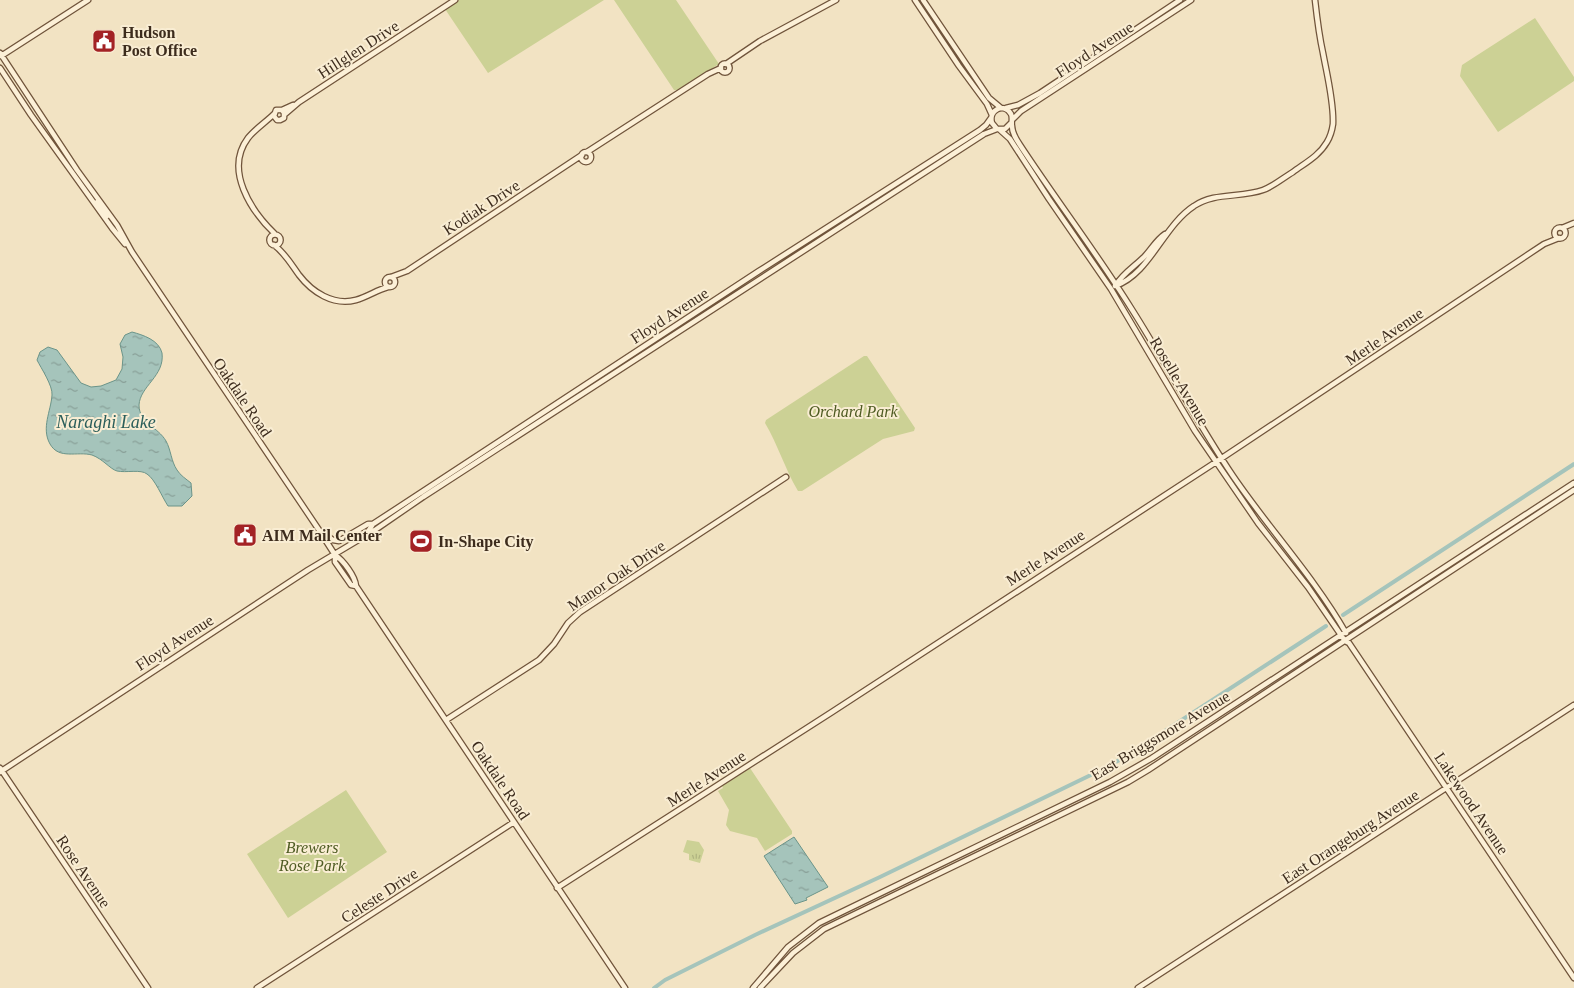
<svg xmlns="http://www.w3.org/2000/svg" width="1574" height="988" font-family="'Times New Roman',serif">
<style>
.grass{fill:url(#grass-tufts)}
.park{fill:#ccd195}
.water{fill:url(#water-ripples);stroke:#6b9489}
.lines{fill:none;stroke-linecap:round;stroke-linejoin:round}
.canal{stroke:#a5c4bb;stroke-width:4}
.secondary-casing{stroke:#70543b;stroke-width:7}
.secondary{stroke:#fcf0d7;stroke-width:4.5}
.labels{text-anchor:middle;stroke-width:4;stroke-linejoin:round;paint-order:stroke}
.poi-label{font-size:16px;font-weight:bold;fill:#3d2c1d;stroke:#f9edd3;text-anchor:start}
.street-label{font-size:16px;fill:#3d2c1d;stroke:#f9edd3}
.park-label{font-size:16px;font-style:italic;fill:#4e5b22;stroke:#f9edd3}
.water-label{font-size:18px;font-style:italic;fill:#2b5e5a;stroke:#f9edd3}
</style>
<defs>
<pattern id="grass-tufts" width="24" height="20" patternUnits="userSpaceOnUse" patternTransform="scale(1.25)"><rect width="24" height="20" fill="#ccd195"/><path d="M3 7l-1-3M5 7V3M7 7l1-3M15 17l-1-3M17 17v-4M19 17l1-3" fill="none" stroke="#b0b480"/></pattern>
<pattern id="water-ripples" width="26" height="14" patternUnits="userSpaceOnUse" patternTransform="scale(1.25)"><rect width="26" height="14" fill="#a5c4bb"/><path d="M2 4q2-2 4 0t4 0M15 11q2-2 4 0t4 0" fill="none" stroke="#889f97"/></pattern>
</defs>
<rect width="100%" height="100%" fill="#f2e3c3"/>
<!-- grass -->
<path class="grass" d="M687,840L699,842L704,850L700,863L689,860V854L683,852Z"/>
<!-- park -->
<path class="park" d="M459,0H604L488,73L445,9Z
M614,0H676L719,64L679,90H674Z
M1535,18L1574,77V81L1498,132L1460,76L1462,65Z
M864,356H867L915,428L914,431L883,439L802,491H798C785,469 778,445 765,423L766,420Z
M750,768L792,831V834L765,851L757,838L730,831L726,825L729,810L718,791L723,788L722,786Z
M346,790L387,852L288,918L247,854Z"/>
<!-- water -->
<path class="water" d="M132,332C143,335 159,340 162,353C165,376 140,386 139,405C139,423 158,427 166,441C171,450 171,461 177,470C180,475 186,479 191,483L192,496L182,506H168C162,497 155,479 147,474C141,469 126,473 117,471C110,469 103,459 92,455C77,451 59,460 50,444C41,428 51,411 52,395C53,386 41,368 37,360L40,352L48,347L57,350L81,383L91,387L101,386L116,380L122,369L123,357L120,344L125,335Z
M794,837L828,887L806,898L807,900L795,904L764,856Z"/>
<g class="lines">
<!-- canal -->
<path class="canal" d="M1343,615L1574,464
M654,988L665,980L755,935L880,877L1097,772L1125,757L1326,626"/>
<!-- secondary casing -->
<g class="secondary-casing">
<path id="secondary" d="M915,0L959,66L987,104L992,115
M923,0L989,98L1001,108
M0,53L77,170L117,225L132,252L319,530L335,555V562L351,585L356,586
M1,56L88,0
M720.5 68a4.5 4.5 0 1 1 9 0a4.5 4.5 0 1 1-9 0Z
M726,64L760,41L836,0
M0,68L31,115L112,228L125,244
M1006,108L1018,105L1040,93L1180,0
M282,110L284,113V118L280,120H277L274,116L276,110H282L293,105
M274,114C266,122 255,129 248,138C224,170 251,211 275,234
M285,114L299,102L455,0
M1013,119L1021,111L1191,0
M1011,123L1005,129H997L992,123C988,110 1004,102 1011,114C1013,118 1011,122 1012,126C1012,133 1016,139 1020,145C1056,200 1096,252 1131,308C1166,363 1196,421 1233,476C1269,529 1314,577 1346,633
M1000,130L1010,139L1049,199L1111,289L1195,431L1258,523L1308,587L1345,641L1349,643L1574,978
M581 157a5 5 0 1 1 10 0a5 5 0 1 1-10 0Z
M587,152L708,74L721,68
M97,202L107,216
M1554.5 233a5.5 5.5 0 1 1 11 0a5.5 5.5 0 1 1-11 0Z
M1562,228L1574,223
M269.5 240a5.5 5.5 0 1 1 11 0a5.5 5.5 0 1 1-11 0Z
M274,245C285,253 291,264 299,275C312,292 333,306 356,300C367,297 377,290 388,287
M385 282a5 5 0 1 1 10 0a5 5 0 1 1-10 0Z
M391,277L407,271L582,155
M1116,285C1122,274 1135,266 1144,257C1151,250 1156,240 1165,234
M1115,286C1150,274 1163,226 1194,206C1214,192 1241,198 1263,190C1274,186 1283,178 1293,172C1305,163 1319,156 1327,142C1330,137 1332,131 1333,124C1334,102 1327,75 1323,53C1319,35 1317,18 1315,0
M322,532L333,540L339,541L368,524H373
M365,536L373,524L759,271L980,130L986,125L991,118
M335,555C343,560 355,576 356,586L625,988
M446,720L539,660L554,644L568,623L580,612L786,477
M0,768L148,988
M0,772L308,570L375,530L423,497L984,134L997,129
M557,888L832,712L1216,462L1544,244L1559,238
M257,988L514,822
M753,988L788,947L819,923L1110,782L1152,758L1574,483
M760,988L793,953L824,929L1128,782L1148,770L1574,490
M1138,988L1574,705"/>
</g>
<!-- secondary -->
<use href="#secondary" class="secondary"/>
</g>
<!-- icons -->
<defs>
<g id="civic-square" transform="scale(1.25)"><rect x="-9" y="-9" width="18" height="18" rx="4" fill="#a32225" stroke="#f9edd3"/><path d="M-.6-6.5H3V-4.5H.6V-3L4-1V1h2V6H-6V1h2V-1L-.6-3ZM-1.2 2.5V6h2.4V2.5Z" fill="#fff"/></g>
<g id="stadium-square" transform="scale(1.25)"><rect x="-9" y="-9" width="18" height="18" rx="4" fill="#a32225" stroke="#f9edd3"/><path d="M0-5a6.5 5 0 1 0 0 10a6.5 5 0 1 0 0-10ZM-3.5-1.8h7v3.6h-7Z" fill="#fff"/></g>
</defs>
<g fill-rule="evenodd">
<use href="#civic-square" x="104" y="41"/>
<use href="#civic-square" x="245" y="535"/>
<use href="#stadium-square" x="421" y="541"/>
</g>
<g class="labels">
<!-- poi labels -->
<g class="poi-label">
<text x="122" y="38">Hudson<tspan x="122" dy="18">Post Office</tspan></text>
<text x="262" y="541">AIM Mail Center</text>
<text x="438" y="547">In-Shape City</text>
</g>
<!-- street labels -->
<g class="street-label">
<text transform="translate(358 49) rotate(-33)" y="6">Hillglen Drive</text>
<text transform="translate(1094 49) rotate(-33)" y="6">Floyd Avenue</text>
<text transform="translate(481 207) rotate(-33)" y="6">Kodiak Drive</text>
<text transform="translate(669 315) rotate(-33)" y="6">Floyd Avenue</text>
<text transform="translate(1384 336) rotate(-34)" y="6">Merle Avenue</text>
<text transform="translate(1180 381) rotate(59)" y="6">Roselle Avenue</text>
<text transform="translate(243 397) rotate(56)" y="6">Oakdale Road</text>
<text transform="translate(1045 557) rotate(-33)" y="6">Merle Avenue</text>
<text transform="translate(616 575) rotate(-34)" y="6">Manor Oak Drive</text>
<text transform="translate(174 642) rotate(-33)" y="6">Floyd Avenue</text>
<text transform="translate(1160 735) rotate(-31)" y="6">East Briggsmore Avenue</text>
<text transform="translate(706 778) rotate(-33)" y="6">Merle Avenue</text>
<text transform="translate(501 780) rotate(56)" y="6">Oakdale Road</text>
<text transform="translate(1472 803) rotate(56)" y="6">Lakewood Avenue</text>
<text transform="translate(1350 836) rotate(-33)" y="6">East Orangeburg Avenue</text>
<text transform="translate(84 871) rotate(56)" y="6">Rose Avenue</text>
<text transform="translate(379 895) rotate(-33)" y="6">Celeste Drive</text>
</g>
<!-- park labels -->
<g class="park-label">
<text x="853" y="417">Orchard Park</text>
<text x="312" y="853">Brewers<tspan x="312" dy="18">Rose Park</tspan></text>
</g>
<!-- water labels -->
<g class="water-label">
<text x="106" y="428">Naraghi Lake</text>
</g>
</g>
</svg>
